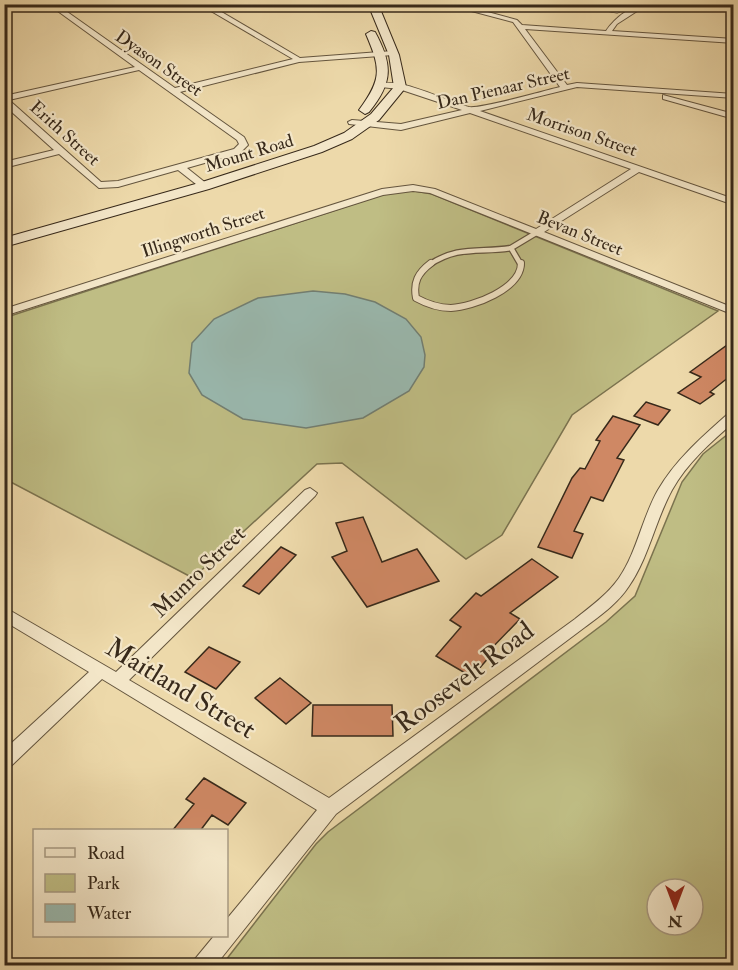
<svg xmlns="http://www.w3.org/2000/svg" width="738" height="970" font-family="'IM FELL Double Pica',serif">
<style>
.green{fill:#bfbd84;stroke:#7b734f;stroke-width:1.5;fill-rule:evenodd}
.water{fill:#9ab9af;stroke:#727f73;stroke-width:1.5}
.building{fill:#cf8864;stroke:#37291a;stroke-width:1.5}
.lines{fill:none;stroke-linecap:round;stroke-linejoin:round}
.lane-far2-casing{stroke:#64553e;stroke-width:5}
.lane-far1-casing{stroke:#64553e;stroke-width:7}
.lane-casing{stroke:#64553e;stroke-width:8}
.street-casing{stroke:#64553e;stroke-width:2}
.secondary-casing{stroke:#37291a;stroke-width:2}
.lane-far2{stroke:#f3e6c8;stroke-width:4}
.lane-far1{stroke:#f3e6c8;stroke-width:4.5}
.lane{stroke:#f3e6c8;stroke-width:6}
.street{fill:#f3e6c8;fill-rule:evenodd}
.secondary{fill:#f3e6c8;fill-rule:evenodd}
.labels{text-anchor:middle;stroke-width:4.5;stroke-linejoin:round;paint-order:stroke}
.far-street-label{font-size:18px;fill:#37291a;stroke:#f3e6c8}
.street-label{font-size:22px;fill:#37291a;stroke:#f3e6c8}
.near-street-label{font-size:27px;fill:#37291a;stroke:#f3e6c8}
</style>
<rect width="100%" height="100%" fill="#edd9aa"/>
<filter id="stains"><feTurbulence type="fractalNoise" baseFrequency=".00333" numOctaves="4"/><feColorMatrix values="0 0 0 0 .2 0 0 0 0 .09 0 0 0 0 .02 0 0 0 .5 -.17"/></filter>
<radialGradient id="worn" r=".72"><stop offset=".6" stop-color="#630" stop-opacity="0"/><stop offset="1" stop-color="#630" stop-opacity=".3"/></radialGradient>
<!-- green -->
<path class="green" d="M409,190L432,194L718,311L572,415L502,535L466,559L342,463L317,464L193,578L5,479L4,318L391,192Z
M733,430V965H222L316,844L328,832L606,622L635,596L682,482L703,454ZM657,889H693V925H657Z"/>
<!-- water -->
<path class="water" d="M313,291L345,294L375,302L406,319L421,337L425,355L424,367L409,391L363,418L306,428L243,419L202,395L189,373L192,343L214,319L258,298Z"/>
<!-- building -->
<path class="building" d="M734,340V373L710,392L714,394L700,404L678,393L701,377L690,372Z
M646,402L670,410L658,425L634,416Z
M613,416L640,425L617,458L624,460L603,501L591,497L574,531L583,534L572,558L538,547L572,478L580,468L585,469L600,441L596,440Z
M363,517L382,562L417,549L439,581L367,607L332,557L347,551L336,523Z
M281,547L296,555L259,594L243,586Z
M532,559L558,577L510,613L520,619L486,654L490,656L472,677L436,656L461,627L450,620L476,593L481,596Z
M209,647L240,662L216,689L185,672Z
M280,678L311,703L286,724L255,698Z
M313,705H392L393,736H312Z
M204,778L246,803L228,825L212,815L200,831H172L194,804L186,799Z"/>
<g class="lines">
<!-- lane-far2 casing -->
<g class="lane-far2-casing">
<path id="lane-far2" d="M581,4L617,11L630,4"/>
</g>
<!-- lane-far1 casing -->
<g class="lane-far1-casing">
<path id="lane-far1" d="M511,248L521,265
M511,248L536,233
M429,265C458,245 480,253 511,248"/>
</g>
<!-- lane casing -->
<g class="lane-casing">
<path id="lane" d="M431,263C418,273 413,282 416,298C427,304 438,308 451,308C473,307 521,289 521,263"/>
</g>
<!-- street casing -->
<g class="street-casing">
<path id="street" d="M26,4H42L4,13V9Z
M48,4H56L175,88L293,59L199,4H208L300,58L393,51L397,53L393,55L299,62L180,92L244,137L248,145L240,153L187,168L207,184V188H201L178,170L118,187L99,188L59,154L4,168V162L54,150L4,105V96L135,67ZM139,70L237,140L239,144L234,149L118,181L101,182L9,100Z
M367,4H408L359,9L356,7Z
M445,4H458L517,20L522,25L606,31C615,18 632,4 648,4L617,24L612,31L734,39V43L525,29L567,85L577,83L734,94V98L577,87L480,111L734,199V205L639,172L544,232L734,308V315L430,193L413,191L383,195L4,316V309L382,189L413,185L435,189L536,229L631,169L470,113L401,130L349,124L348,122L352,120L401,124L462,110L399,89L381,87L380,85C396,75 450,103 469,107C480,109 544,91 560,87L513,22Z
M695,4L734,5V9L698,6Z
M663,95L734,114V119L663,99Z
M734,411V422C711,442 687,463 672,490C655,521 649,557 629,586C618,603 601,615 585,627L336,814L215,966H192L195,959L214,936H226V920L317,810L102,679L10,767L4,769V750L89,672L4,621V607L116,672L305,490L310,488L317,493L315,496L129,680L329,798L575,619C590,607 607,595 619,578C637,552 642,518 658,490C676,459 703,436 730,412Z"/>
</g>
<!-- secondary casing -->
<g class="secondary-casing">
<path id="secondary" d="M368,4H378L399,55L406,87L379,120L352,139L322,152L209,189L4,247V238L199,183L314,146L344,133L371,114L394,87L389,55Z
M371,31L375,32C393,65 393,83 369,112L365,114L359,110C382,79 381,69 366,34Z"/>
</g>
<!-- lane-far2 -->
<use href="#lane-far2" class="lane-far2"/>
<!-- lane-far1 -->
<use href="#lane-far1" class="lane-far1"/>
<!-- lane -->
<use href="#lane" class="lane"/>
<!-- street -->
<use href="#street" class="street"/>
<!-- secondary -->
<use href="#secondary" class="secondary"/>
</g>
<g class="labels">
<!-- far-street labels -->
<g class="far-street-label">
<text transform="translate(159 63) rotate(35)" y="6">Dyason Street</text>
<text transform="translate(503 88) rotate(-13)" y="6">Dan Pienaar Street</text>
<text transform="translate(582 132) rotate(19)" y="6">Morrison Street</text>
<text transform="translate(65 133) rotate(42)" y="6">Erith Street</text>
<text transform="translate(249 153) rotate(-17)" y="6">Mount Road</text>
<text transform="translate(203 232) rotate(-18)" y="6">Illingworth Street</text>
<text transform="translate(580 233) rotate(22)" y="6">Bevan Street</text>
</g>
<!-- street labels -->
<g class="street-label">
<text transform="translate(198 571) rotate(-44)" y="8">Munro Street</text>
</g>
<!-- near-street labels -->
<g class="near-street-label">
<text transform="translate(464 677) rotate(-37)" y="9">Roosevelt Road</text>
<text transform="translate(181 688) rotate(31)" y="9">Maitland Street</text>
</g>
</g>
<!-- margin -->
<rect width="738" height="970" fill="none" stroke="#edd9aa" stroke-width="24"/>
<rect x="6" y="6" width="726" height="958" fill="none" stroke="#37291a" stroke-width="3"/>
<rect x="12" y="12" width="714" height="946" fill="none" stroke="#37291a" stroke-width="1.5"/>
<!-- legend -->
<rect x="33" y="829" width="195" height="108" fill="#f3e6c8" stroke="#a89a82" stroke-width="1.5"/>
<rect x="45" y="848" width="30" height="9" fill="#f3e6c8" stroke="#a89a82" stroke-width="1.5"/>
<text x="87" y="859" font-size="18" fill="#37291a">Road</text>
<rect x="45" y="874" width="30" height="18" fill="#bfbd84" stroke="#a89a82" stroke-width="1.5"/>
<text x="87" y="889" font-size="18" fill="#37291a">Park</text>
<rect x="45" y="904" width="30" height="18" fill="#9ab9af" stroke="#a89a82" stroke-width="1.5"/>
<text x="87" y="919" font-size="18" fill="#37291a">Water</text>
<!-- north arrow -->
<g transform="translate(675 907) rotate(180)"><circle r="28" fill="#f3e6c8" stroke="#a89a82" stroke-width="1.5"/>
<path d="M0-4.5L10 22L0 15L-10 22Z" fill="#8f2418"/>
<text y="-9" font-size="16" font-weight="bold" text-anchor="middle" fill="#37291a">N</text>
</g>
<rect width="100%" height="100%" filter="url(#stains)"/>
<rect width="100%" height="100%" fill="url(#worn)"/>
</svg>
